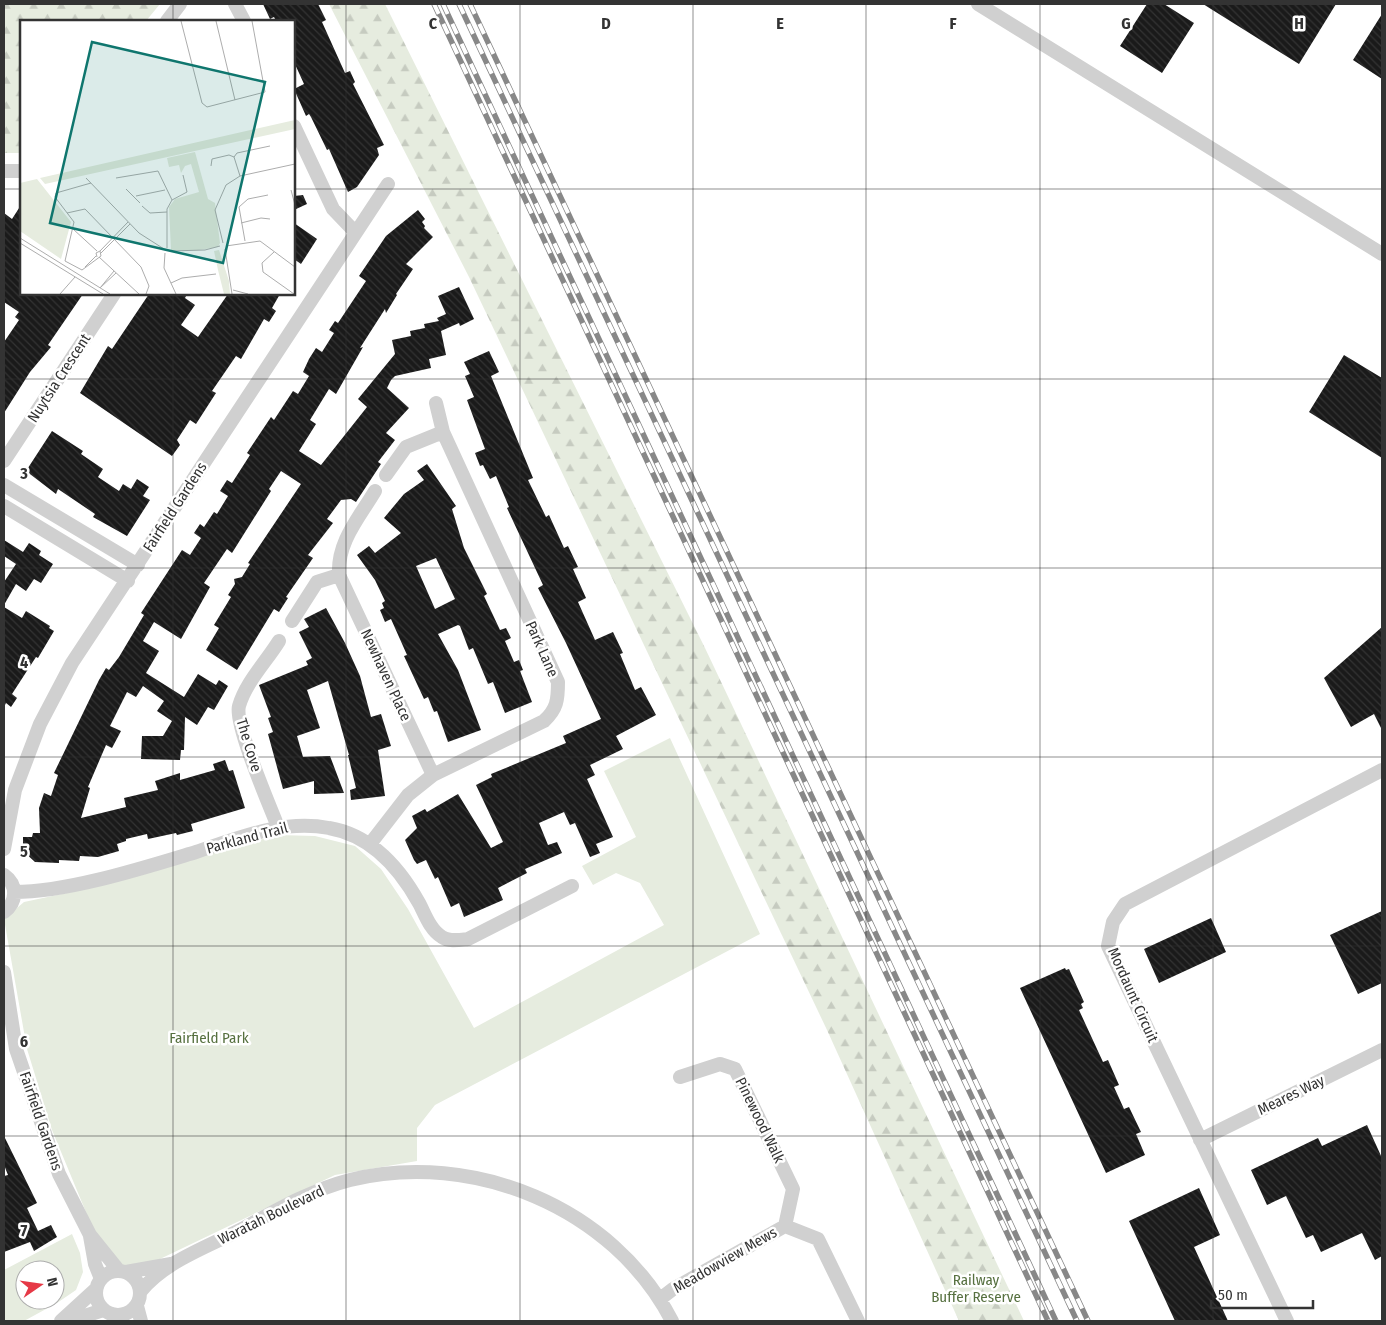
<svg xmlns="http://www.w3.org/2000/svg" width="1386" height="1325" font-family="'Fira Sans Condensed',sans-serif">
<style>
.forest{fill:url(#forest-firs)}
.park{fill:#e6ecdf;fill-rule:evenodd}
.building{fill:url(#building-back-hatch);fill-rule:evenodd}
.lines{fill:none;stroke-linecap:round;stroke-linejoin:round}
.minor{stroke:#d0d0d0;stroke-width:14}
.rail-casing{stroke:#888;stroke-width:5.5}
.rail{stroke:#fff;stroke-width:4;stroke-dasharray:11;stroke-linecap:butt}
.grid{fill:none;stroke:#333;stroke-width:1;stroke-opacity:0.55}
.labels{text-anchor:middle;stroke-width:5;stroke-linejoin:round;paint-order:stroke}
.street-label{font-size:15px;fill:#333;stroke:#fff}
.park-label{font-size:15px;fill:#56703f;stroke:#fff}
.inset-road{fill:none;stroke:#adadad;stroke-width:1}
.view{fill:#0f766e;fill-opacity:0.15;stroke:#0f766e;stroke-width:2.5}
.inset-edge{fill:none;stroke:#333;stroke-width:2.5}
.grid-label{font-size:16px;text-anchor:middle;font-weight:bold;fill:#333;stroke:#fff;stroke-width:5;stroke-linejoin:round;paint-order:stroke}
</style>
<defs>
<pattern id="forest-firs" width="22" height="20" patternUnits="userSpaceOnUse" patternTransform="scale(1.25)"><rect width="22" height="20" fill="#e6ecdf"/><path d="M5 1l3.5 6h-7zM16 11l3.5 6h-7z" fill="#c6cbc0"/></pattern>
<pattern id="building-back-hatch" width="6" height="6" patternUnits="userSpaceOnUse" patternTransform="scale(1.25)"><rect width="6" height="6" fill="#1a1a1a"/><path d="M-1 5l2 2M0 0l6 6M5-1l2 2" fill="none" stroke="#333"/></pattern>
</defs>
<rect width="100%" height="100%" fill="#fff"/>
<!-- forest -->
<path class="forest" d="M4,4H160L146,21H21V153H4Z
M329,4H385L705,648L1024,1321H959L827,1030L469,277Z"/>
<!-- park -->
<path class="park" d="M670,738L760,934L435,1105L417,1128V1161L335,1175L137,1270L107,1263L52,1130L27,1049L4,919L24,902L76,891L221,850L278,835L315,836L355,846L381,869L408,909L474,1028L664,925L640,883L616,873L593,885L582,866L636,837L604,771Z
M72,1234L80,1253L83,1272L76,1290L57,1303L24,1321H4V1270ZM25,1270H55V1300H25Z"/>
<!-- building -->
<path class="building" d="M263,4H318L326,20L322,22L345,73L350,71L355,82L353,84L384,145L377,148L379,155L357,187L348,192L329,149L327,150L311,117L309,114L306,116L294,89L304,84L294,62V21H276L274,17L270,19Z
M1147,4H1164L1194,23L1162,73L1120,46Z
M1203,4H1336L1299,64Z
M1382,14V79L1353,60Z
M303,195L307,204L294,210V196Z
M21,205V294H83L48,345L51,347L30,372L4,413V342L19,320L15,317L19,312L4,302V213L12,219Z
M418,210L425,219L422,222L425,226L424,228L433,237L406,264L413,269L396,294L397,295L386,313L385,309L360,348L363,347L336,394L329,389L310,420L316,424L299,451L321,465L367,407L358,399L395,354L392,340L411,336L410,331L425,328L424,324L439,321L437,318L446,314L438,296L459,287L474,319L460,326L459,323L441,331L446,355L429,359L431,368L395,376L391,380L387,388L409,408L386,433L395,440L378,462L381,464L356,502L351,499L341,500L327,519L333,523L308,555L313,558L286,597L288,598L279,612L274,609L237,670L206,650L219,628L214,625L231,597L228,595L235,584L234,579L242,577L250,564L248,563L301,484L281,471L269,489L271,491L232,553L227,549L204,583L210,587L181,639L154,622L143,641L159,651L146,673L184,697L198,674L216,685L219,680L228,686L214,710L208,707L197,725L185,717L184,750H181L180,760L141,759L142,736H163L172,721L157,711L164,701L143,686L136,697L127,692L110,726L121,731L112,748L106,745L88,787L90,788L81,818L126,807L124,798L158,790L155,781L180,773V780L215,770L213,764L225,760L229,771L233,770L245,808L191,824L193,831L177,835L176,833L148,839L147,834L126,839V841L117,844L119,851L98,857L80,856L79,861L59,860V863L35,862L23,851V837H32L33,833H40L39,808L44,793L51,796L58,775L54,773L99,680L106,668L109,670L119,657L144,615L141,613L182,550L190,555L201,538L194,533L200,524L204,527L214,512L217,514L228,496L220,491L227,480L232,483L250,455L247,453L271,417L274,420L293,391L298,394L309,376L303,372L309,359L316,348L322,352L334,333L329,330L335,321L338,323L366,281L359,276L386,236Z
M294,223L317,239L301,264L294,259Z
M149,294H187L185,298L195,305L181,325L198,337L228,294H280L272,308L276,311L269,322L264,319L241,359L236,356L212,391L216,393L196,424L190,420L177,440L180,445L172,456L80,393L108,346L112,349Z
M489,351L499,372L491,376L533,478L528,480L546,517L549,515L564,548L568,546L578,567L573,569L586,598L578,602L595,640L613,632L623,653L620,654L635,690L641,687L656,715L616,736L623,749L590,765L595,775L587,779L613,837L596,844L600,853L590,857L575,823L570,825L564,812L539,823L548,845L557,842L562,853L525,869L527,873L498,888L503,900L464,917L459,903L451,907L438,877L435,879L426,860L417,864L414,860L405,840L417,828L412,816L425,809L427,812L458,794L491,848L503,842L476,785L492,777L491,774L566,743L563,736L601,719L566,643L538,588L543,585L507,508L509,507L496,476L490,479L483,465L480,466L475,453L485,449L467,400L474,397L465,376L470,374L464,362Z
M1344,355L1382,378V458L1309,412Z
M52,431L83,451L81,454L103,469L98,477L119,491L123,484L131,489L137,479L149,487L143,496L150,500L127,536L93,517L95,514L58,489L56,494L26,471Z
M427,464L456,506L452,509L464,548L487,594L484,596L500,630L506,628L511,638L505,641L514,662L519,660L523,670L520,671L532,702L505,713L493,682L488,684L473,648L469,650L460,626L458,625L438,634L458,670L481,730L448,742L437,711L434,712L428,697L424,699L404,656L407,655L391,619L385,622L380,610L384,608L382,603L385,601L375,580L357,555L369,546L375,553L401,533L384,518L404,494L424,480L417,471ZM436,558L455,599L435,609L416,566Z
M4,540L23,552L29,543L41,551L39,555L53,564L41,583L34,579L26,591L16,584L4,605V582L16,564L4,556Z
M4,607L22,618L26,611L50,626L49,628L54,631L38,658L36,657L12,694L17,698L11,707L6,703L4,707Z
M326,608L345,643L360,676L371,717L381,714L391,746L378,750L385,796L351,800L350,790L356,788L348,755H349L328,681L307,690L320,728L297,736L303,757L330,756L344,793L314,794V781L283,789L268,734L273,732L268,718L271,717L259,685L308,665L306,661L312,658L299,632L309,627L304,619Z
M1382,627V730L1374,714L1351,727L1324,678Z
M1382,911V983L1358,994L1330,935Z
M1211,918L1226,952L1159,983L1144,949Z
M1065,968L1066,970L1069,969L1084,1002L1081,1004L1083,1008L1079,1010L1103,1062L1108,1060L1119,1085L1114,1087L1124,1109L1129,1107L1141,1132L1136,1134L1145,1155L1106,1173L1020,988Z
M1367,1125L1382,1158V1256L1375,1260L1362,1233L1321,1252L1313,1235L1306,1238L1286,1196L1267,1205L1251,1170L1318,1138L1322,1146Z
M4,1136L37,1203L27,1208L38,1231L51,1225L57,1237L34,1251L30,1242L4,1252V1176L8,1175L4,1165Z
M1199,1188L1220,1235L1194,1247L1228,1321H1175L1129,1221Z"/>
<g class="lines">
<!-- minor -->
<path class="minor" d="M235,4L244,21
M978,4L1382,254
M167,21L180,4
M294,126L333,209L355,232
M4,171H21
M4,461L114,294
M386,475L406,447L443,432
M4,485L138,565
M375,491C359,518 337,542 339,575L433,775
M4,506L128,581
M292,621L317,582L339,575
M278,827C270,806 234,724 239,706C246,682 266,662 279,641
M370,844L408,795L433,775L544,721C557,709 558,700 558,682L443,432L436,403
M4,849L15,790L40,724L72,663L388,184
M4,875C18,885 17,902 4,912
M14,892C68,892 143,868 196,852C239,838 283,819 329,828C370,835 399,867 419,903C425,914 430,930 442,937C449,942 459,940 468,939L572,886
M4,972L16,1049L59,1174L90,1235L119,1271
M680,1077L720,1064L735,1069L793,1189L785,1226
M1200,1140L1382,1050
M90,1236L95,1264L101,1279
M96 1293a22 22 0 1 1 44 0a22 22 0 1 1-44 0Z
M126,1272L171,1264
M141,1291C164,1262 207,1247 240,1230C275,1211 311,1190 350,1180C473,1150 613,1207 672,1321
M660,1299L673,1289L785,1226L818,1239L858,1321
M137,1306L141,1321
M61,1321L96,1289
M70,1321L103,1310
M1287,1321L1108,946L1113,922L1125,904L1382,770"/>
<!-- rail casing -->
<g class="rail-casing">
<path id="rail" d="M434,4L1048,1321
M443,4L1056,1321
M459,4L1077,1321
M470,4L1088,1321"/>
</g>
<!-- rail -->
<use href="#rail" class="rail"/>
</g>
<!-- grid -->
<path class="grid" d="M173,4V21M346,4V1321M520,4V1321M693,4V1321M866,4V1321M1040,4V1321M1213,4V1321M4,189H21M294,189H1382M173,294V1321M4,379H1382M4,568H1382M4,757H1382M4,946H1382M4,1136H1382"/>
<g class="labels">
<!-- street labels -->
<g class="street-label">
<text transform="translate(59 378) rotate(-57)" y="5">Nuytsia Crescent</text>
<text transform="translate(175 507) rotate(-57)" y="5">Fairfield Gardens</text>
<text transform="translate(542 649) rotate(66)" y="5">Park Lane</text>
<text transform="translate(386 675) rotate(65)" y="5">Newhaven Place</text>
<text transform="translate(249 745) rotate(73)" y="5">The Cove</text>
<text transform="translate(247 838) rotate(-15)" y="5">Parkland Trail</text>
<text transform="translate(1133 995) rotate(66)" y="5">Mordaunt Circuit</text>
<text transform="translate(1291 1095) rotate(-26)" y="5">Meares Way</text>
<text transform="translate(760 1120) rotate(64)" y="5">Pinewood Walk</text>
<text transform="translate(41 1121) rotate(71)" y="5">Fairfield Gardens</text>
<text transform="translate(271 1215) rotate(-26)" y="5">Waratah Boulevard</text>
<text transform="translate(725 1260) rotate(-30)" y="5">Meadowview Mews</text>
</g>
<!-- park labels -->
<g class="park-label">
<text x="209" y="1043">Fairfield Park</text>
<text x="976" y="1285">Railway<tspan x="976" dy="17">Buffer Reserve</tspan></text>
</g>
</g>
<!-- overview -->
<g transform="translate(20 20)">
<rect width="275" height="275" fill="#fff"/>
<path d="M275,100V109L25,164L20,158ZM17,159L51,202L41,239L0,211V163Z" fill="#e6ecdf"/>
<path d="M3,175L13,185L10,197L0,193V176Z" fill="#e6ecdf"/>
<path d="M175,132L188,179L195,183L200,223L198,227L179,230H151L149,187L155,179L179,172L171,144L165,146L161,153L159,145L149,147L147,138ZM199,230L209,261L210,274H204L198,250L194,231Z" fill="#e6ecdf"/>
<path class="inset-road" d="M161,1L182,83L187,87L245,72L232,1M196,1L215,80M191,146L192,139L209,135L214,137M220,156L214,137L217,133L250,126M66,158L119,213L144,229M96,158L138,151L152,180M71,163L36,173L35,177L54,202L45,241L62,250L81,236L80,231L76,233L77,237M106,169L120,183M271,170L275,185M116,176L145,170M122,186L130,193L147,192M47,193L65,189L121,247L129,266L126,274M221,203L241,198L250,199M53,209L77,231M0,218L90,274M225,221L219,187L228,179L248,175M0,223L83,274M203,223L195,190L206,165L220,156L275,144M206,226L240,221L275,247M147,228V189L152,180L167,172L163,155M205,229L212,274M80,231L108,202M150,231L185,230L200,226M254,232L242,243L243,252L274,274M81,233L110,204M145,233L144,248L156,274M79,237L119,274M65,247L76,236M151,263L162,258L196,254M81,267L96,253M80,268L94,251M213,270L228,274M40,274L55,257"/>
<path class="view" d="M72,22L245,62L203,243L30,203Z"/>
<rect width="275" height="275" class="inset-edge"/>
</g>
<g class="grid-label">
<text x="433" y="29">C</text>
<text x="606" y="29">D</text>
<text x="780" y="29">E</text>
<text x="953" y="29">F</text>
<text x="1126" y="29">G</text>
<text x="1299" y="29">H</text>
<text x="24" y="479">3</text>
<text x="24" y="668">4</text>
<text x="24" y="857">5</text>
<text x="24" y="1047">6</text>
<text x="24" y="1236">7</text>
</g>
<!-- border -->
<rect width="1386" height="1325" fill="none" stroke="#333333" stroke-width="10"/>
<!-- north arrow -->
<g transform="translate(40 1285) rotate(77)"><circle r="24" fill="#ffffff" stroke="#adadad"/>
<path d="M0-4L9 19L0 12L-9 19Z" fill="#e63946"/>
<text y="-8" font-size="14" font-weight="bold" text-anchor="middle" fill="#333333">N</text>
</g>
<!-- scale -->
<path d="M1211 1300v8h102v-8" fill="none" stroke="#333333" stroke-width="2.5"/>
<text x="1218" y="1300" font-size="15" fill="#333333" stroke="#ffffff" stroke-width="4" paint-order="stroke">50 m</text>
</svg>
